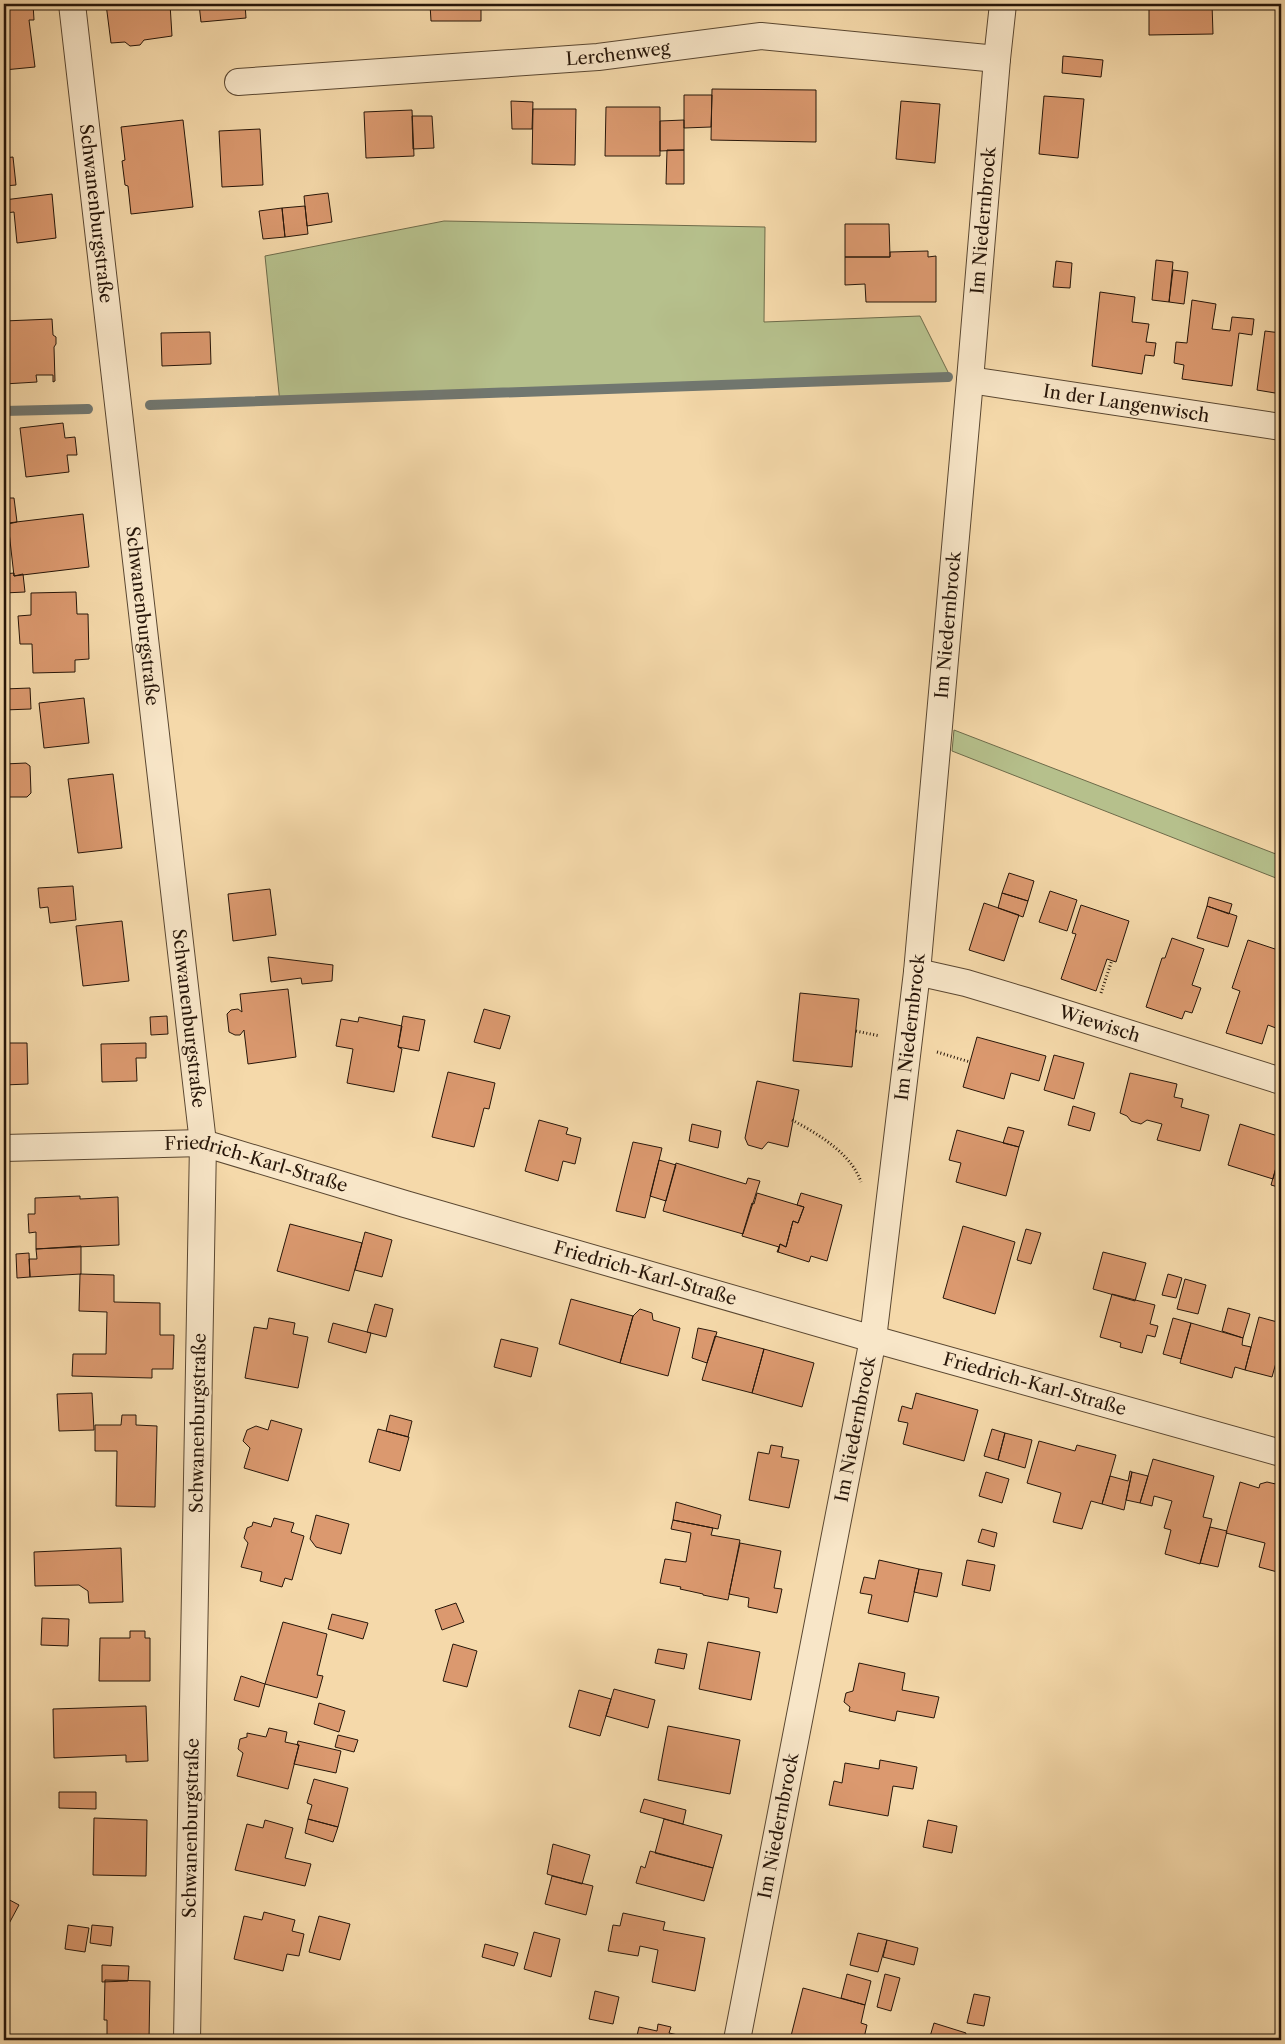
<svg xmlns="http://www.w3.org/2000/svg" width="1285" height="2044" font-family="'Libre Caslon Text',serif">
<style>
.green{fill:#b6c08c;stroke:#6e6b4a}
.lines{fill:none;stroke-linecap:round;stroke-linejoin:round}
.stream{stroke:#717770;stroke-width:10}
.building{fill:#db996f;stroke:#271609}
.minor-casing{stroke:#5a4731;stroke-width:28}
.path{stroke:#271609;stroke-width:3;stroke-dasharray:1 2.5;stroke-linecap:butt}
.minor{stroke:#f8e6c8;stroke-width:26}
.labels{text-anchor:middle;stroke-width:4.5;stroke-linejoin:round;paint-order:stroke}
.street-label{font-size:18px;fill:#271609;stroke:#f8e6c8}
</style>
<rect width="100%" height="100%" fill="#f5d9aa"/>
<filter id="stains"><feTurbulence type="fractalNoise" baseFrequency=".004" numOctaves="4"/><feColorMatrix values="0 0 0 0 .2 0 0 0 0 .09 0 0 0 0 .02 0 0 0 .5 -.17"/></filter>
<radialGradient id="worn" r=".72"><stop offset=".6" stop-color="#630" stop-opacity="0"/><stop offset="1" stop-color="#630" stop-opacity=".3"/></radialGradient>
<!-- green -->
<path class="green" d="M444,221L765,227L764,322L920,316L951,378L280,403L265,256Z
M954,730L1281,856V880L952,751Z"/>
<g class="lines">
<!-- stream -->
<path class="stream" d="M150,405L948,377
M4,411L88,409"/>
</g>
<!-- building -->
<path class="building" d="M4,4H33L34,20H29L35,67L4,70Z
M106,4H170L172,36L144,40L140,45L130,46L125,42L111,43Z
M199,4H245L246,18L201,22Z
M430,4H481V21H431Z
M1149,4H1212L1213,34L1149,35Z
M1063,56L1103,60L1101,77L1062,73Z
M712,89L816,90V142L711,140Z
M684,95H712L711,127L684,128Z
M1044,96L1084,99L1078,158L1039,154Z
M511,101L533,102L532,129H512Z
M901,101L940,104L935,163L896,159Z
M606,107H660V156H605Z
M533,109H576L575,165L532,164Z
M412,110L414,156L366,158L364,112Z
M412,116H432L434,148L413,149Z
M183,120L193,207L131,214L128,186L125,185L122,161L125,160L121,127Z
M684,120V150L660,151V121Z
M260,129L263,185L222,187L219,131Z
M667,150H684V184H666Z
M13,157L16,185L4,186V158Z
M328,193L332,222L307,226L304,196Z
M52,194L56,238L17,243L14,212L5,213L4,200Z
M305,206L308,234L285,237L282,208Z
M282,208L285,237L263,239L259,211Z
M845,224H889L890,257H845Z
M928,251V257L936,256V302H866L865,284L845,285V257H890V252Z
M1156,260L1173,262L1169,302L1152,300Z
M1056,261L1072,263L1070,288L1053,287Z
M1173,270L1188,272L1184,304L1169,302Z
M1100,292L1135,297L1132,322L1149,324L1146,342L1156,343L1154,356L1145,355L1142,374L1092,366Z
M1192,300L1216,304L1212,329L1230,331L1232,317L1254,319L1252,335L1239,333L1232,386L1182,379L1184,365L1174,363L1176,342L1187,343Z
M52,319L53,335L56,337V344L54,347L55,381L53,382V375H36L37,382L4,384V321Z
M1265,331L1281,333V394L1257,390Z
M210,332L211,364L162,366L161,333Z
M63,423L65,438L75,437L77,455H67L69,472L26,477L20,428Z
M4,498H14L17,522L4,525Z
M83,514L89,567L14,576L8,523Z
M14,573V576L23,574L25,592L4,593V574Z
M76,592L77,614H88L89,659L75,660V672L33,673L32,644H20L18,616L31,615V593Z
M30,688L31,709L4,710V689Z
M84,698L89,743L44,748L39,703Z
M26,763L30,766L31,793L27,797H4V764Z
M113,774L122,848L78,853L68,779Z
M1009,873L1034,881L1028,901L1002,893Z
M73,886L76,920L50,923L48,907L40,908L38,888Z
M270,889L276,935L233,941L228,894Z
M1050,891L1077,900L1067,931L1039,922Z
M1002,893L1028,901L1023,917L998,908Z
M1209,897L1232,904L1229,914L1207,906Z
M984,903L1019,915L1004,961L969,950Z
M1081,905L1129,921L1116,962L1107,959L1096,991L1061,979L1076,934L1072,933Z
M1207,906L1237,916L1228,947L1197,938Z
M122,921L129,981L83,986L76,926Z
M1172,938L1204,949L1192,985L1201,988L1192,1013L1185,1011L1182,1019L1146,1007L1162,958H1165Z
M1248,940L1281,951V1030L1268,1025L1262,1044L1226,1033L1240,991L1232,988Z
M268,957L333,965L332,981L302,984L301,978L271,982Z
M288,989L296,1057L248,1064L244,1030L240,1035H235L229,1032L227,1014L231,1010L238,1009L242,1012L240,994Z
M800,993L859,999L852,1067L793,1061Z
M484,1009L510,1016L500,1049L474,1042Z
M167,1016L168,1034L151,1035L150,1017Z
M403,1016L425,1020L419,1051L398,1047Z
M359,1017L402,1026L398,1047L402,1049L394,1092L347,1083L353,1049L336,1046L341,1019L358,1022Z
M977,1037L1046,1056L1039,1081L1011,1073L1004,1099L963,1087Z
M4,1043H27L28,1084L4,1085Z
M146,1043V1058H136L137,1081L102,1082L101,1044Z
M1054,1055L1084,1063L1074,1099L1044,1090Z
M448,1072L495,1083L489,1109L484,1108L474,1147L432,1137Z
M1130,1073L1177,1084L1174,1097L1183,1099L1181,1107L1209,1115L1200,1151L1157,1140L1162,1124L1147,1120L1141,1124L1131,1121L1127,1116L1120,1113Z
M757,1081L799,1090L788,1147L768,1142L762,1149L748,1145L745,1138Z
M1073,1106L1095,1113L1090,1131L1068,1125Z
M539,1120L568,1128L566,1134L581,1138L575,1164L563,1161L558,1181L525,1171Z
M692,1124L721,1131L718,1148L689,1141Z
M1240,1124L1281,1137V1149L1273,1179L1228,1165Z
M1008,1127L1024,1131L1019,1147L1003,1143Z
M957,1130L1019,1147L1006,1196L956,1182L961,1163L949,1160Z
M633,1142L662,1148L645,1218L616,1211Z
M1281,1150V1192L1278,1187L1271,1185Z
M659,1160L676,1165L666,1201L650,1196Z
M676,1163L746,1184L748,1178L760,1181L743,1234L663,1211Z
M757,1193L804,1207L798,1223L793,1221L786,1247L780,1244L778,1252H777L779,1247L742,1236L752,1203L754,1204Z
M801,1193L842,1205L827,1261L811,1256L809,1262L778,1252L780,1244L786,1247L793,1221L798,1223L804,1207L797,1205Z
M80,1196V1199L118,1197L119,1245L36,1249V1232L29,1233L28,1214H35V1198Z
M290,1224L362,1243L349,1291L277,1271Z
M963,1226L1015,1242L995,1314L943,1298Z
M1026,1229L1041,1233L1031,1264L1017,1260Z
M365,1232L392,1240L382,1277L355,1270Z
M81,1246V1274L30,1277L29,1259H37L36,1249Z
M1103,1252L1146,1263L1135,1301L1093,1289Z
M29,1253L30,1277L17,1278L16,1254Z
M80,1274L114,1275V1302L160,1303V1335H174L173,1369H152V1378L72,1376L73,1354H106L107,1312L79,1311Z
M1168,1274L1182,1278L1176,1298L1162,1295Z
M1185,1279L1206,1285L1198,1314L1177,1309Z
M1112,1294L1155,1305L1150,1324L1158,1326L1155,1337L1147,1335L1142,1353L1120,1347L1121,1343L1100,1337Z
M571,1299L633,1316L620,1363L559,1344Z
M375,1304L393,1309L386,1337L367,1332Z
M1228,1308L1250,1314L1243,1338L1222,1331Z
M640,1309L652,1313L653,1320L680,1328L668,1376L620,1363L633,1316Z
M1259,1317L1281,1323V1345L1272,1377L1245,1370Z
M269,1318L295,1323L293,1334L308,1337L298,1388L245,1378L254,1327L267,1329Z
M1173,1318L1191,1323L1181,1359L1163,1354Z
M333,1323L371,1333L366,1353L328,1342Z
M1191,1323L1243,1338L1242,1345L1251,1347L1245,1370L1235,1367L1232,1378L1180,1363Z
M698,1328L717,1332L707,1363L692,1358Z
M715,1336L764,1349L752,1393L702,1380Z
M501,1339L538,1348L531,1377L494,1367Z
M764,1349L814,1363L802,1407L752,1393Z
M92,1393L94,1430L59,1431L57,1394Z
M916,1393L978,1410L964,1461L903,1444L908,1423L898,1421L902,1406L912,1409Z
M122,1415H136V1425L157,1426L155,1507L116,1506L117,1451H95V1425H121Z
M390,1415L412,1421L408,1437L386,1431Z
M271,1420L302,1429L288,1481L244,1468L250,1448L243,1441L247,1430L256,1426L268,1430Z
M378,1429L409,1437L400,1471L369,1462Z
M992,1429L1005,1433L998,1460L984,1456Z
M1005,1433L1032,1440L1025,1468L998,1460Z
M1039,1441L1075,1451L1077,1445L1116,1455L1102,1504L1091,1501L1082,1529L1053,1522L1061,1493L1027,1483Z
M771,1445L783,1447L781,1457L799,1460L789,1508L749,1500L758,1452L769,1454Z
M1153,1459L1214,1476L1203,1517L1212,1519L1200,1564L1165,1554L1171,1530L1164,1528L1172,1501L1154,1496L1152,1506L1140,1503Z
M1130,1471L1132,1472L1124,1510L1102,1504L1110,1476L1128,1481Z
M986,1472L1009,1479L1002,1503L979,1496Z
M1132,1472L1148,1476L1140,1503L1126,1500Z
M1240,1482L1259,1488L1260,1484L1267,1482L1280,1485L1281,1488V1573L1259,1567L1265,1543L1226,1533Z
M676,1502L721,1515L718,1529L673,1520Z
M316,1515L349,1524L341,1554L316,1547L310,1539Z
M274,1518L294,1523L291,1532L304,1536L292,1580L285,1578L282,1587L260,1581L262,1572L241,1567L248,1543L244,1538L247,1528L252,1526L253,1522L271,1527Z
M673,1520L713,1528L711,1535L740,1540L728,1600L703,1595V1594L680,1589L681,1587L660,1583L665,1559L686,1562L691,1533L671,1529Z
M1210,1527L1227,1531L1218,1567L1200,1563Z
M982,1529L997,1533L994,1547L978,1542Z
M740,1543L781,1551L774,1588L782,1589L777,1613L748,1607L749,1598L729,1594Z
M121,1548L123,1602L89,1603L88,1591L79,1585L35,1586L34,1552Z
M879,1560L919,1569L908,1622L868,1613L872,1595L860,1593L864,1577L875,1579Z
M967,1560L995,1565L990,1591L962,1585Z
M919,1569L942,1573L937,1597L914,1592Z
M456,1603L464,1622L442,1630L435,1610Z
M332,1614L368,1623L363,1639L328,1629Z
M42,1618L69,1619L68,1646L41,1645Z
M283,1622L327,1634L317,1675L323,1676L317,1698L265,1684Z
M130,1631H145V1638H150V1681H99L100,1638H130Z
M708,1642L760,1652L751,1700L699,1689Z
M453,1644L477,1651L467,1687L443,1681Z
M658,1649L687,1654L684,1669L655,1663Z
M859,1663L905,1673L902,1690L939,1697L934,1718L897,1711L895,1721L849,1711L850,1707L844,1702L846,1693L853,1691Z
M241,1676L265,1684L259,1707L234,1700Z
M614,1689L655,1700L648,1728L606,1716Z
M579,1690L611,1699L600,1736L569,1727Z
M319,1703L345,1711L339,1732L314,1724Z
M146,1706L148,1761L126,1762V1755L54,1758L53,1709Z
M668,1726L740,1740L730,1794L658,1780Z
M269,1728L287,1732L285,1742L299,1745L288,1789L237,1776L243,1753L238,1749L240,1739L247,1737V1733L266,1737Z
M338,1735L358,1740L354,1752L335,1747Z
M298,1741L341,1751L336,1773L294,1764L299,1745H297Z
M880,1760L917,1767L913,1789L893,1786L888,1816L829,1805L834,1781L842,1783L845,1763L879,1769Z
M314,1779L348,1788L338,1827L308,1819L312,1805L307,1803Z
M59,1792H96V1809L59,1808Z
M644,1799L686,1810L683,1824L640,1812Z
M94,1818L147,1820L146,1876L93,1875Z
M308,1819L338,1827L333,1842L305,1833Z
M664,1819L722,1835L713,1868L655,1853Z
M265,1820L293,1828L285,1858L311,1864L305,1886L235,1870L247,1824L263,1828Z
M928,1820L957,1826L952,1853L923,1847Z
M553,1844L590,1855L582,1884L547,1874Z
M650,1851L713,1868L704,1901L636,1883L641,1866L645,1868Z
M552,1876L593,1886L586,1915L545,1904Z
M4,1897L19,1905L5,1931L4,1930Z
M264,1912L295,1920L292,1931L304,1934L299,1956L287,1954L283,1971L234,1959L244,1916L262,1920Z
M623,1913L665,1922L663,1930L705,1938L695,1991L652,1982L658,1950L640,1946L638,1956L608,1951L613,1925L620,1926Z
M319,1916L350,1924L340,1960L309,1952Z
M68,1925L89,1928L85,1952L65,1949Z
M92,1925L113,1927L111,1946L90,1943Z
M534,1932L560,1939L551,1977L524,1969Z
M858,1933L887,1940L878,1972L850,1965Z
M887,1940L918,1948L914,1965L883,1957Z
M485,1944L518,1953L514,1966L482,1957Z
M102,1965L129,1966L128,1981L102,1982Z
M4,1967L9,1968L4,1992Z
M847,1974L871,1981L865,2005L841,1998Z
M885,1974L900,1978L891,2011L877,2007Z
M105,1980L150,1981L149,2040H107V2020H104Z
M803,1988L865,2005L861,2023L867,2025L864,2038L857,2036L856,2040H790Z
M595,1991L619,1997L613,2024L589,2019Z
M974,1994L990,1997L984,2026L967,2023Z
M934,2023L966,2033L964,2040H920L921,2038L929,2040Z
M658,2024L671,2027L669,2033L687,2037L686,2040H636L639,2027L657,2031Z"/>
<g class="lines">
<!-- minor casing -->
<g class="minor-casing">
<g id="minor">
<path id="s1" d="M72,4L203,1143L187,2040"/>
<path id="s2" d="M238,82L598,57L761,36L997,59"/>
<path id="s3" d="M970,380L1281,427"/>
<path id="s4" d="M917,972L966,983L1026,1001L1281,1081"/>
<path id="s5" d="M4,1148L203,1143L405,1204L873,1339L1281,1453"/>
<path id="s6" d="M737,2040L873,1339L917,972L970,380L997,59L1003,4"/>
</g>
</g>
<!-- path -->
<path class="path" d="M1101,993L1112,960
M856,1031L880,1036
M937,1052L970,1062
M792,1120C818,1134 851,1153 861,1182"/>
<!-- minor -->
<use href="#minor" class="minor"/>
</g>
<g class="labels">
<!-- street labels -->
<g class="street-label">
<text dy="6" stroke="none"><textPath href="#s2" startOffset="381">Lerchenweg</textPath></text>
<text dy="6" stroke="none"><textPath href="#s1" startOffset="211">Schwanenburgstraße</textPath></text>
<text dy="6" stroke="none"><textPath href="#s6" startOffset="1838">Im Niedernbrock</textPath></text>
<text dy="6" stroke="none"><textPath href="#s3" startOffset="158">In der Langenwisch</textPath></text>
<text dy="6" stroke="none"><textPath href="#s1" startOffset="616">Schwanenburgstraße</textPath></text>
<text dy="6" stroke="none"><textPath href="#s6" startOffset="1432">Im Niedernbrock</textPath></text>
<text dy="6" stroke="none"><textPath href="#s1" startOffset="1021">Schwanenburgstraße</textPath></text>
<text dy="6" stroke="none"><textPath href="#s4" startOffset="190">Wiewisch</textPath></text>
<text dy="6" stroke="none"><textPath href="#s6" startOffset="1028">Im Niedernbrock</textPath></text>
<text dy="6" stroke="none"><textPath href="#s5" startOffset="255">Friedrich-Karl-Straße</textPath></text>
<text dy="6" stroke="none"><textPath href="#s5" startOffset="660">Friedrich-Karl-Straße</textPath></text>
<text dy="6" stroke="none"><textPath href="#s5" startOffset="1065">Friedrich-Karl-Straße</textPath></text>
<text transform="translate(198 1423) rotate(-89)" y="6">Schwanenburgstraße</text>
<text dy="6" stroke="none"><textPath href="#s6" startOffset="622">Im Niedernbrock</textPath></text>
<text dy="6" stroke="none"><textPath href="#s6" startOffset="218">Im Niedernbrock</textPath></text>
<text transform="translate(191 1828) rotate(-89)" y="6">Schwanenburgstraße</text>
</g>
</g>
<!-- margin -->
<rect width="1285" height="2044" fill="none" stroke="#f5d9aa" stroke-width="20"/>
<rect x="5" y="5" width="1275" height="2034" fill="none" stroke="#271609" stroke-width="2.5"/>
<rect x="10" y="10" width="1265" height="2024" fill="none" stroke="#271609"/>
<rect width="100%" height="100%" filter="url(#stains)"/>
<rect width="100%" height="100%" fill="url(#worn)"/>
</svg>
